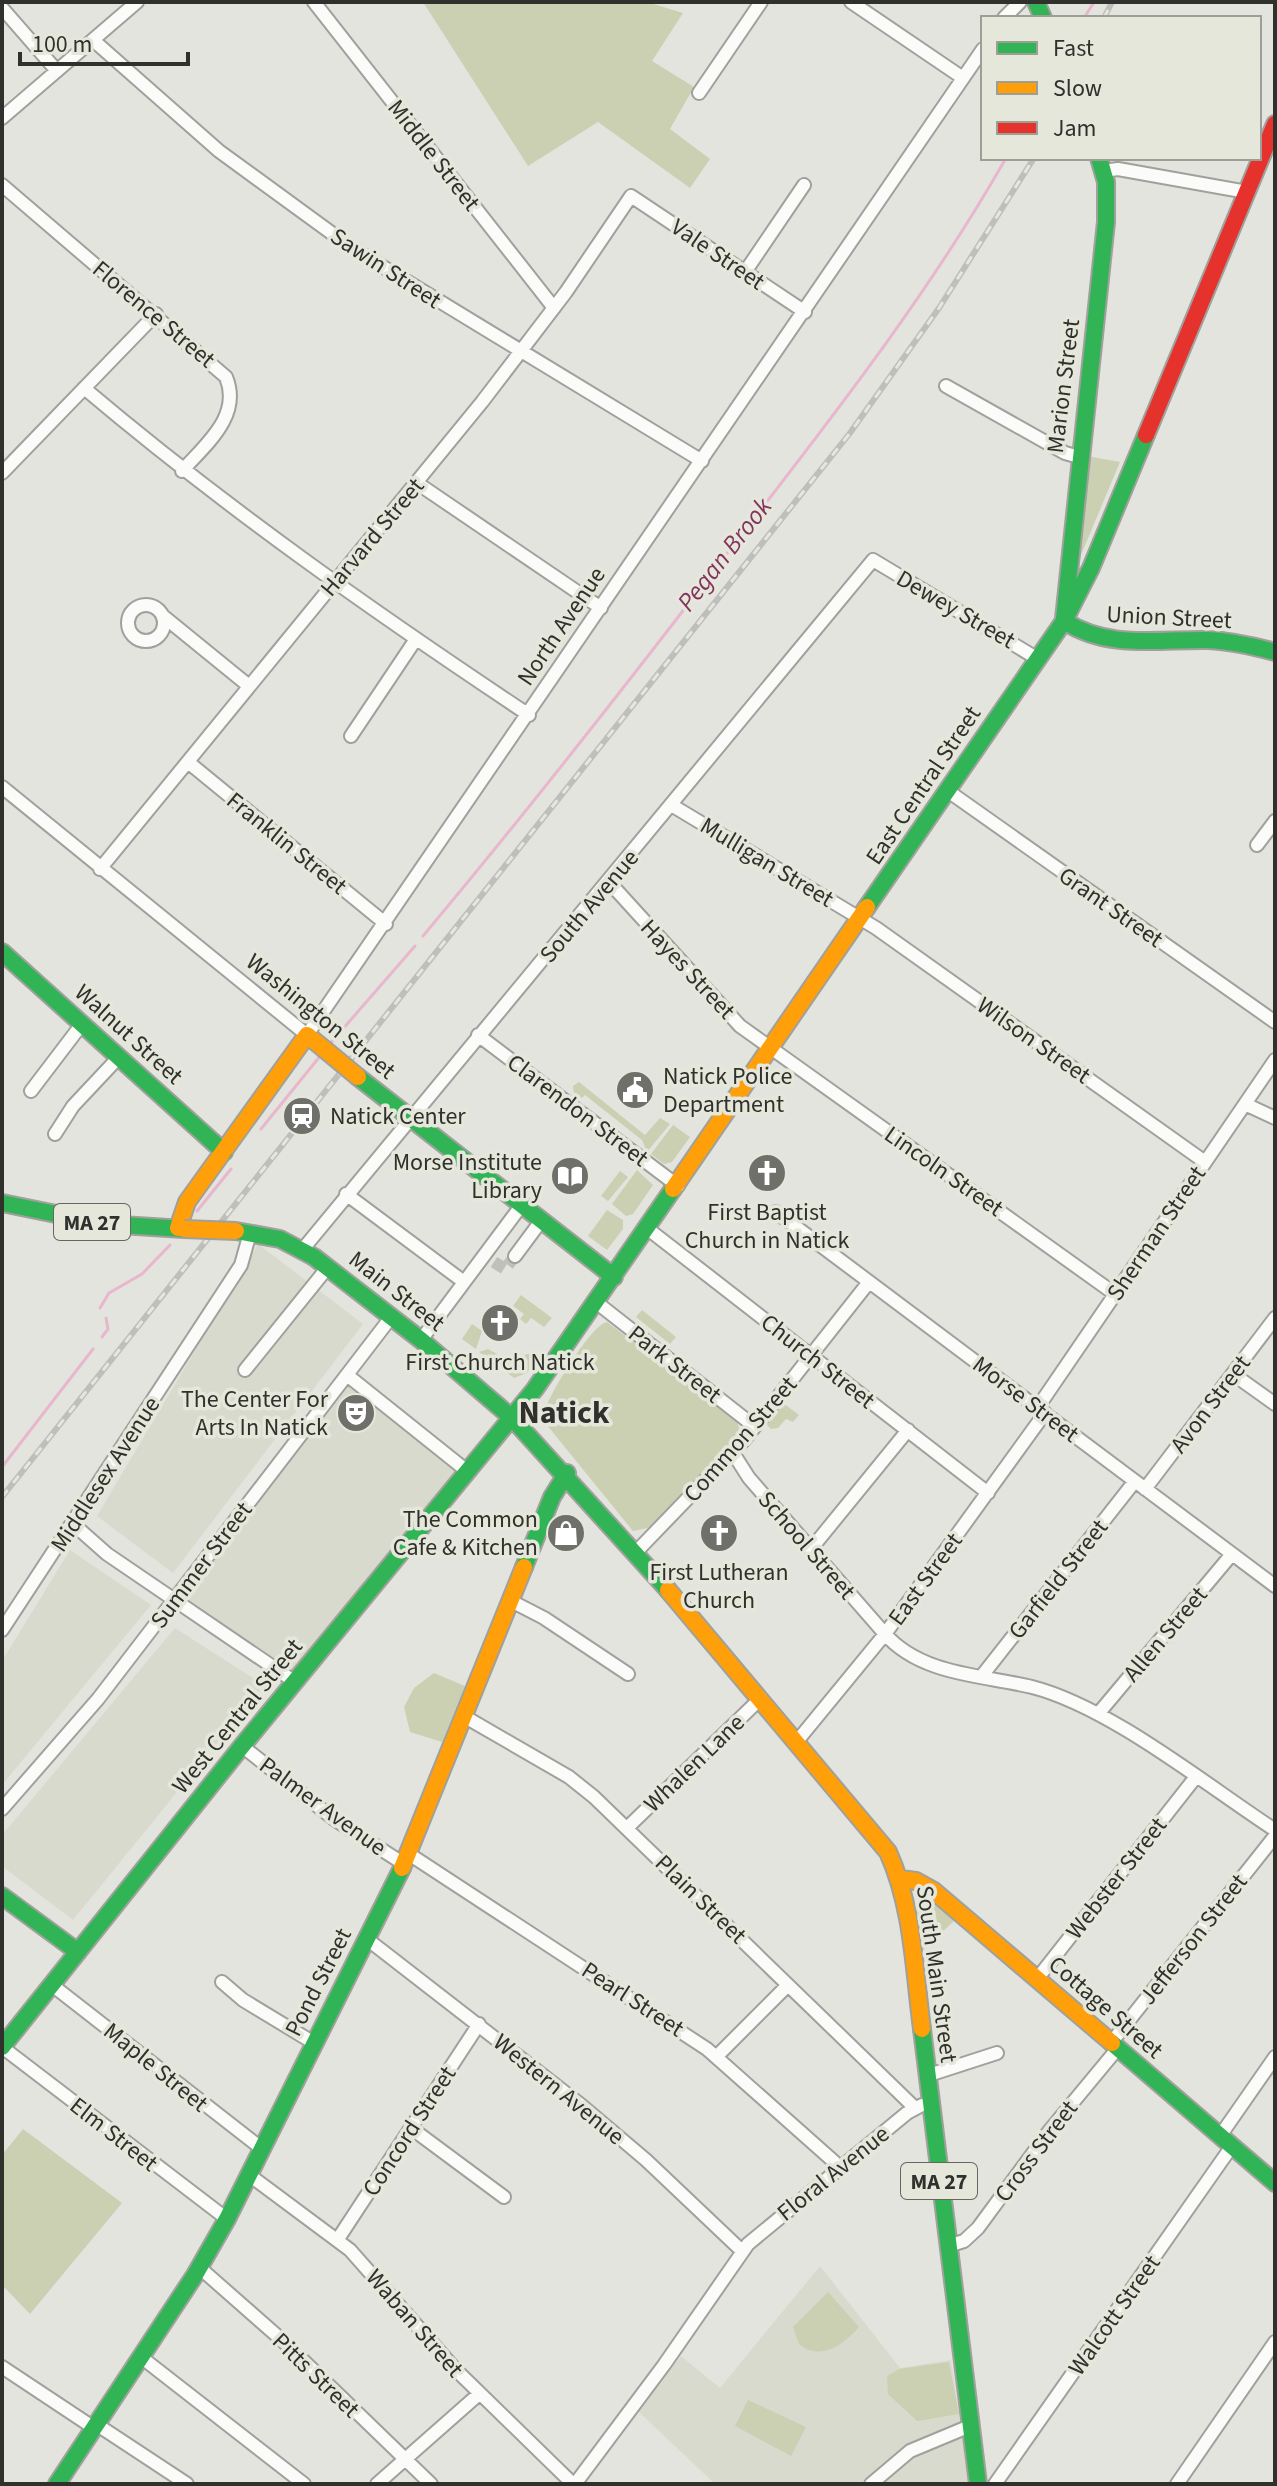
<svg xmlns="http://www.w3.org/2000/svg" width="1277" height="2486" font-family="'Source Sans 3',sans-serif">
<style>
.built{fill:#d8dacd}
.green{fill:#cbd0b3}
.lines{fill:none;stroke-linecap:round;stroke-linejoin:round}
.stream{stroke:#e9b7cd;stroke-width:3}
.street-tunnel{stroke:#bfc0ba;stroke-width:12;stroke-dasharray:12 6;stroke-linecap:butt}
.street-casing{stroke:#a0a09c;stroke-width:16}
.fast-casing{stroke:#a0a09c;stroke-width:20}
.slow-casing{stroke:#a0a09c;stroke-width:20}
.jam-casing{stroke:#a0a09c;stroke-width:20}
.street{stroke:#fbfbfa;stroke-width:12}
.fast{stroke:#30b455;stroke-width:16}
.slow{stroke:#ff9f0a;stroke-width:16}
.jam{stroke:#e5322d;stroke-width:16}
.rail-casing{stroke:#bebebd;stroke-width:6}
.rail{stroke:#e5e7db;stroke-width:3;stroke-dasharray:9;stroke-linecap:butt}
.slow-bridge-casing{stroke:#a0a09c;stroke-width:20;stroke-linecap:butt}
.slow-bridge{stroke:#ff9f0a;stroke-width:16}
.labels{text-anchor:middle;stroke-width:7;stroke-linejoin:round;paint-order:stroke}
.shield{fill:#e5e7db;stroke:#666860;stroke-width:2}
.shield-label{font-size:22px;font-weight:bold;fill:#30312c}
.street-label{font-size:24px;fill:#30312c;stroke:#e5e7db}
.poi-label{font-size:24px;fill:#30312c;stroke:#e5e7db;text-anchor:end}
.water-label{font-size:26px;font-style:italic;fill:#84325f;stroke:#e5e7db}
.district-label{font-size:32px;font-weight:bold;fill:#30312c;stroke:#e5e7db}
</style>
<rect width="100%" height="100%" fill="#e3e4de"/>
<!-- built -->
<path class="built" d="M258,1244L363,1324L173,1573L97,1516Z
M349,1383L457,1472L292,1674L182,1599Z
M70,1550L151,1605L2,1785V1661Z
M175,1628L264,1685L73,1920L2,1866V1835Z
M820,2266L900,2368L951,2360L969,2484H715L639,2412L681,2356L720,2388Z"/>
<!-- green -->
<path class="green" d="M423,2H647L683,13L652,61L694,87L670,129L710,159L690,188L598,122L528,166Z
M1087,456L1120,462L1078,562Z
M579,1082L645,1135L660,1118L670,1124L647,1152L642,1140L585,1095L582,1098L574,1094L573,1086Z
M673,1125L690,1137L672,1162L664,1164L651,1154Z
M637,1170L653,1185L633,1214L626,1216L612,1204Z
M620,1171L628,1177L608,1201L601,1196Z
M607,1210L623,1220V1229L607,1250L588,1236Z
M521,1295L552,1318L544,1327L531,1318L526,1324L520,1319L524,1314L513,1306Z
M642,1310L676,1337L670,1344L636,1317Z
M607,1322L737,1421L740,1432L737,1439L648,1528L633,1531L542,1419C544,1402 591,1324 607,1322Z
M472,1324L482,1331L476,1349L462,1339Z
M488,1349C501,1355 514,1370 526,1354L538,1355L527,1373L514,1378L479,1352Z
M783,1403L799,1415L793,1422L786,1419L778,1428L771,1429L766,1424Z
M434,1673L465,1686L442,1742L410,1732L404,1707L414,1688Z
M923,1899L932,1901L954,1921L922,1951L917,1907Z
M23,2129L122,2203L30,2314L2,2285V2155Z
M828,2292L859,2327C844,2344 821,2362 799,2344L793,2327Z
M949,2362L959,2414L917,2421L888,2394L887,2376L899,2369Z
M748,2400L806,2427L791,2456L735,2426Z"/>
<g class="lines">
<!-- stream -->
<path class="stream" d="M1084,18L1094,2
M423,936C533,805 638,670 742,534C836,412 930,292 1006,158
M328,1046L415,946
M261,1129L321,1055
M197,1211L231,1169
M100,1308L109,1293L142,1274L170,1245
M102,1337L108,1329L106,1318
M2,1467L93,1349"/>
<!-- street-tunnel -->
<path class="street-tunnel" d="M494,1262L505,1269L515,1256"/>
<!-- street casing -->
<g class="street-casing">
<path id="street" d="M314,2L554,308
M851,2L963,78
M2,8L57,71
M1004,18L1020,2
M93,40L219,151L352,248L702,461
M699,93L761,2
M2,118L137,2
M1103,171L1118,169L1247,192
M2,185L226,377C242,416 206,444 182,471
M745,272L804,185
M946,386L1065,453L1079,457
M84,388C226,508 374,612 529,715
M2,473L156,314
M417,483L601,608
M128 623a18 18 0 1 1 36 0a18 18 0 1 1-36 0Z
M163,616L249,686
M351,736L416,639
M188,762L386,924
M2,787L307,1035L983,49
M948,791L1275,1022
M673,806L876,928L1205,1162
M1257,845L1275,821
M100,869L482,402L566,292L631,196L805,312
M609,882L740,1026L1115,1294
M478,1035L678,1186
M31,1091L82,1024
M1245,1104L1275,1118
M55,1134L73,1106L119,1057
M346,1194L464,1282
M776,1212L1275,1586
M648,1229L988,1493
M303,1249L873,560L1038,659
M515,1256L541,1221
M596,1302L754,1426
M421,1340L521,1206
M245,1370L328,1267
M1233,1374L1275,1404
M347,1375L467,1471
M1038,1407L1275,1060
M733,1453L749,1478L885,1634C921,1675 982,1675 1032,1687C1110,1707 1206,1785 1275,1830
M1145,1489L1275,1318
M72,1523L107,1554L295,1682
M811,1549L908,1430
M636,1552L745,1439L869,1282
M513,1602L544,1618L628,1674
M2,1630L241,1265L250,1233
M981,1677L1135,1481
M1098,1714L1232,1554
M467,1718L569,1777L594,1797L915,2108
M798,1740L885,1634L1045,1413
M242,1746L334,1819L404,1864
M2,1809L98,1699L392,1316
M627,1828L761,1698
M409,1854L707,2049L840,2167
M367,1939L581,2105L646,2160L742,2251
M1037,1979L1195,1778
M222,1982L243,2000L314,2043
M52,1985L261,2148
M1111,2043L1275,1836
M2,2047L227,2219
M717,2056L788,1985
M926,2076L997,2053
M411,2128L504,2197
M1220,2136L1275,2057
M248,2174L350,2250L455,2369L573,2484
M338,2239L479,2024
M948,2246L964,2241L978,2228L1050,2130L1118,2048
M200,2268L283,2341L431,2484
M141,2357L304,2484
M2,2367L94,2428
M96,2424L187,2484
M377,2484L479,2394
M575,2484L664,2365L748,2244L907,2113L922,2105
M871,2484L910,2451L970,2426
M995,2484L1232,2146
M1177,2484L1275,2342"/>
</g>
<!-- fast casing -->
<g class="fast-casing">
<path id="fast" d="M1036,2L1043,18
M1064,619L1106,222V182L1099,158
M1064,621C1109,650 1158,639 1208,640C1231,641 1253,646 1275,652
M867,907L1064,621L1091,568L1146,435
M2,952L224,1152
M358,1077L614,1277
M2,1203L105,1224L184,1229
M236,1231L280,1239L314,1257L421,1340L512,1418L668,1590
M524,1567L552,1497L567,1473
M2,1896L78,1952
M922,2029L978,2484
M1112,2043L1275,2183
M2,2047L242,1746L535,1389L673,1189
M57,2484L195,2275L227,2219L402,1868"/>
</g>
<!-- slow casing -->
<g class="slow-casing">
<path id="slow" d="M673,1189L867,907
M178,1228L187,1202L307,1035L323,1048
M668,1590L888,1852C913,1907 914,1969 922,2029
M402,1868L524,1567
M900,1879L916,1881L934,1891L1112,2043"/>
</g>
<!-- jam casing -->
<g class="jam-casing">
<path id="jam" d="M1146,435L1275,124"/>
</g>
<!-- street -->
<use href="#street" class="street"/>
<!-- fast -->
<use href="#fast" class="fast"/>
<!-- slow -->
<use href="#slow" class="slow"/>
<!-- jam -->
<use href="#jam" class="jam"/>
<!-- rail casing -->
<g class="rail-casing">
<path id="rail" d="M1104,18L1112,2
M2,1497L850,433L939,308L1034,158"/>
</g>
<!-- rail -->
<use href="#rail" class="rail"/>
<!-- slow-bridge casing -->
<g class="slow-bridge-casing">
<path id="slow-bridge" d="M323,1048L358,1077
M184,1229L236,1231"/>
</g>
<!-- slow-bridge -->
<use href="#slow-bridge" class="slow-bridge"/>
</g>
<!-- icons -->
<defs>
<g id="civic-disc" transform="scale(2)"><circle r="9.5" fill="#6f706a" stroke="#e5e7db"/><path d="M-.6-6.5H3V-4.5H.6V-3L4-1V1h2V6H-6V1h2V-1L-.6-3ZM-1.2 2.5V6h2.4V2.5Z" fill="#fff"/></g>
<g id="station-disc" transform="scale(2)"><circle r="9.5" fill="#6f706a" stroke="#e5e7db"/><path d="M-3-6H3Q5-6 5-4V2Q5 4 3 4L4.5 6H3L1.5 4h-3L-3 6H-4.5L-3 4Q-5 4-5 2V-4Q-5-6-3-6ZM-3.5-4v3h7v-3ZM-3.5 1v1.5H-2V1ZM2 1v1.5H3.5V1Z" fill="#fff"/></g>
<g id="church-disc" transform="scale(2)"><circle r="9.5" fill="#6f706a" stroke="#e5e7db"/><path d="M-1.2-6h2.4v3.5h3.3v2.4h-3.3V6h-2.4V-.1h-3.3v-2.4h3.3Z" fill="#fff"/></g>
<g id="library-disc" transform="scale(2)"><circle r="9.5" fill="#6f706a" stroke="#e5e7db"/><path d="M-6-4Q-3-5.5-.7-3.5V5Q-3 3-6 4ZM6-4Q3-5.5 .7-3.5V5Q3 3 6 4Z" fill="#fff"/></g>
<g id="theatre-disc" transform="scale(2)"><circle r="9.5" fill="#6f706a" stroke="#e5e7db"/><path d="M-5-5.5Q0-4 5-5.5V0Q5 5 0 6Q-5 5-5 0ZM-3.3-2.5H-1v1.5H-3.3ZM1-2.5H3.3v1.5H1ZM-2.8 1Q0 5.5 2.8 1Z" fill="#fff"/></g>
<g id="shop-disc" transform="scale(2)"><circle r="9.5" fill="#6f706a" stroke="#e5e7db"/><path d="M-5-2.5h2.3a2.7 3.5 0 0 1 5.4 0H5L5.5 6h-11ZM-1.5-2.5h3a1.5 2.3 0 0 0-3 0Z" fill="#fff"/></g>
</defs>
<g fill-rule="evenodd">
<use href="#civic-disc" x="635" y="1090"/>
<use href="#station-disc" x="302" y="1116"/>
<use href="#church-disc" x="767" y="1173"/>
<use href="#library-disc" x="570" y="1176"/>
<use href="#church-disc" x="500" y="1323"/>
<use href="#theatre-disc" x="356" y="1413"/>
<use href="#shop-disc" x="566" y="1533"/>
<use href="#church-disc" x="719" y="1533"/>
</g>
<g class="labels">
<!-- shield labels -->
<g class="shield">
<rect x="54" y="1204" width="76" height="36" rx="6"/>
<rect x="901" y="2163" width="76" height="36" rx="6"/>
</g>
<g class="shield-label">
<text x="92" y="1230">MA 27</text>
<text x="939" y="2189">MA 27</text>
</g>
<!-- street labels -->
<g class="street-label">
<text transform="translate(434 155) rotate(52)" y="8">Middle Street</text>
<text transform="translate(718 254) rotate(34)" y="8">Vale Street</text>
<text transform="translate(386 268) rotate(33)" y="8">Sawin Street</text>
<text transform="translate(154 314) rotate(40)" y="8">Florence Street</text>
<text transform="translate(1063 386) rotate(-83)" y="8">Marion Street</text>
<text transform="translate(372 537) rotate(-50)" y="8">Harvard Street</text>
<text transform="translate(956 609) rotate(30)" y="8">Dewey Street</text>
<text transform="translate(1169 617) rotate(3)" y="8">Union Street</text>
<text transform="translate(561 626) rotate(-56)" y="8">North Avenue</text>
<text transform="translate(923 785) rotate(-56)" y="8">East Central Street</text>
<text transform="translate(287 843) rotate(39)" y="8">Franklin Street</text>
<text transform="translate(767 862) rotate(31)" y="8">Mulligan Street</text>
<text transform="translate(589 906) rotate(-50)" y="8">South Avenue</text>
<text transform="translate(1111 907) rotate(35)" y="8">Grant Street</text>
<text transform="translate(688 969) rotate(47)" y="8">Hayes Street</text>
<text transform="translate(321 1016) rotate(39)" y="8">Washington Street</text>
<text transform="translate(129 1034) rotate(42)" y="8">Walnut Street</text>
<text transform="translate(1034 1040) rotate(35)" y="8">Wilson Street</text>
<text transform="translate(578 1110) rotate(37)" y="8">Clarendon Street</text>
<text transform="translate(944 1171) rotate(35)" y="8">Lincoln Street</text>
<text transform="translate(1156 1233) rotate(-56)" y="8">Sherman Street</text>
<text transform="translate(397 1291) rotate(38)" y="8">Main Street</text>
<text transform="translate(818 1361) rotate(38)" y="8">Church Street</text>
<text transform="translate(675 1364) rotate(38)" y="8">Park Street</text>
<text transform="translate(1026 1399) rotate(37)" y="8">Morse Street</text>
<text transform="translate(1210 1404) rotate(-53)" y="8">Avon Street</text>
<text transform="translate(740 1439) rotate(-49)" y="8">Common Street</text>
<text transform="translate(105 1474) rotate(-57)" y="8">Middlesex Avenue</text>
<text transform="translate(807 1545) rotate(49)" y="8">School Street</text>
<text transform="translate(201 1565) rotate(-53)" y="8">Summer Street</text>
<text transform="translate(925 1579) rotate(-54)" y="8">East Street</text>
<text transform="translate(1058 1579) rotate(-52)" y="8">Garfield Street</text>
<text transform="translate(1165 1634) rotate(-50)" y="8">Allen Street</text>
<text transform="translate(237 1716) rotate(-51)" y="8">West Central Street</text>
<text transform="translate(694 1763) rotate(-44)" y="8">Whalen Lane</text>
<text transform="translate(323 1806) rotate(36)" y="8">Palmer Avenue</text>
<text transform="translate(1116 1878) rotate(-52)" y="8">Webster Street</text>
<text transform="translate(701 1899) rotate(44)" y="8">Plain Street</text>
<text transform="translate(1193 1939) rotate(-52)" y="8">Jefferson Street</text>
<text transform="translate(937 1974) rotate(82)" y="8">South Main Street</text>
<text transform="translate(318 1982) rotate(-63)" y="8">Pond Street</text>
<text transform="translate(633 1999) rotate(33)" y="8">Pearl Street</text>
<text transform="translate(1106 2007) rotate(41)" y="8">Cottage Street</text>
<text transform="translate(156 2067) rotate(39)" y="8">Maple Street</text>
<text transform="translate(559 2089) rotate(39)" y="8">Western Avenue</text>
<text transform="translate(409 2131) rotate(-57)" y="8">Concord Street</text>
<text transform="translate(114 2134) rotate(38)" y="8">Elm Street</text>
<text transform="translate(1036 2151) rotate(-53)" y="8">Cross Street</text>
<text transform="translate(833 2173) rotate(-39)" y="8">Floral Avenue</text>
<text transform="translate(1114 2315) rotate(-55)" y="8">Walcott Street</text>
<text transform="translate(415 2323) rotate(49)" y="8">Waban Street</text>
<text transform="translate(316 2375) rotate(44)" y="8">Pitts Street</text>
</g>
<!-- poi labels -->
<g class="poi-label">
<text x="663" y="1084" text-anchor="start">Natick Police<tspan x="663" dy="28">Department</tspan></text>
<text x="330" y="1124" text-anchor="start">Natick Center</text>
<text x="542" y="1170">Morse Institute<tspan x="542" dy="28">Library</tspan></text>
<text x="767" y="1220" text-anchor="middle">First Baptist<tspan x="767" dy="28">Church in Natick</tspan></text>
<text x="500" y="1370" text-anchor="middle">First Church Natick</text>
<text x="328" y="1407">The Center For<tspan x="328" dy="28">Arts In Natick</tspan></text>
<text x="538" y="1527">The Common<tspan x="538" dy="28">Cafe &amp; Kitchen</tspan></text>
<text x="719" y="1580" text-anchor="middle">First Lutheran<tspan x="719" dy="28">Church</tspan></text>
</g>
<!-- water labels -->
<g class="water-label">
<text transform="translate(724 554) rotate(-52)" y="9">Pegan Brook</text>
</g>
<!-- district labels -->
<g class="district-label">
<text x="564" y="1423">Natick</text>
</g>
</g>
<!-- border -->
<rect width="1277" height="2486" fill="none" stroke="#30312c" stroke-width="8"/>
<!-- legend -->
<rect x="981" y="16" width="280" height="144" fill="#e5e7db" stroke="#9d9e95" stroke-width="2"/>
<rect x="997" y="42" width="40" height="12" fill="#30b455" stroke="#9d9e95" stroke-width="2"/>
<text x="1053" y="56" font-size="24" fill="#30312c">Fast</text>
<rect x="997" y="82" width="40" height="12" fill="#ff9f0a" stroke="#9d9e95" stroke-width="2"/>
<text x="1053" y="96" font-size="24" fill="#30312c">Slow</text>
<rect x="997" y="122" width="40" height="12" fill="#e5322d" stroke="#9d9e95" stroke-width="2"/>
<text x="1053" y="136" font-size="24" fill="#30312c">Jam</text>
<!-- scale -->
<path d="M20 52v12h168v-12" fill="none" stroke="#30312c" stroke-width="4"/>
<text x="32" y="52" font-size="24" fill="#30312c" stroke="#e5e7db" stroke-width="6" paint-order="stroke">100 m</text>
</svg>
